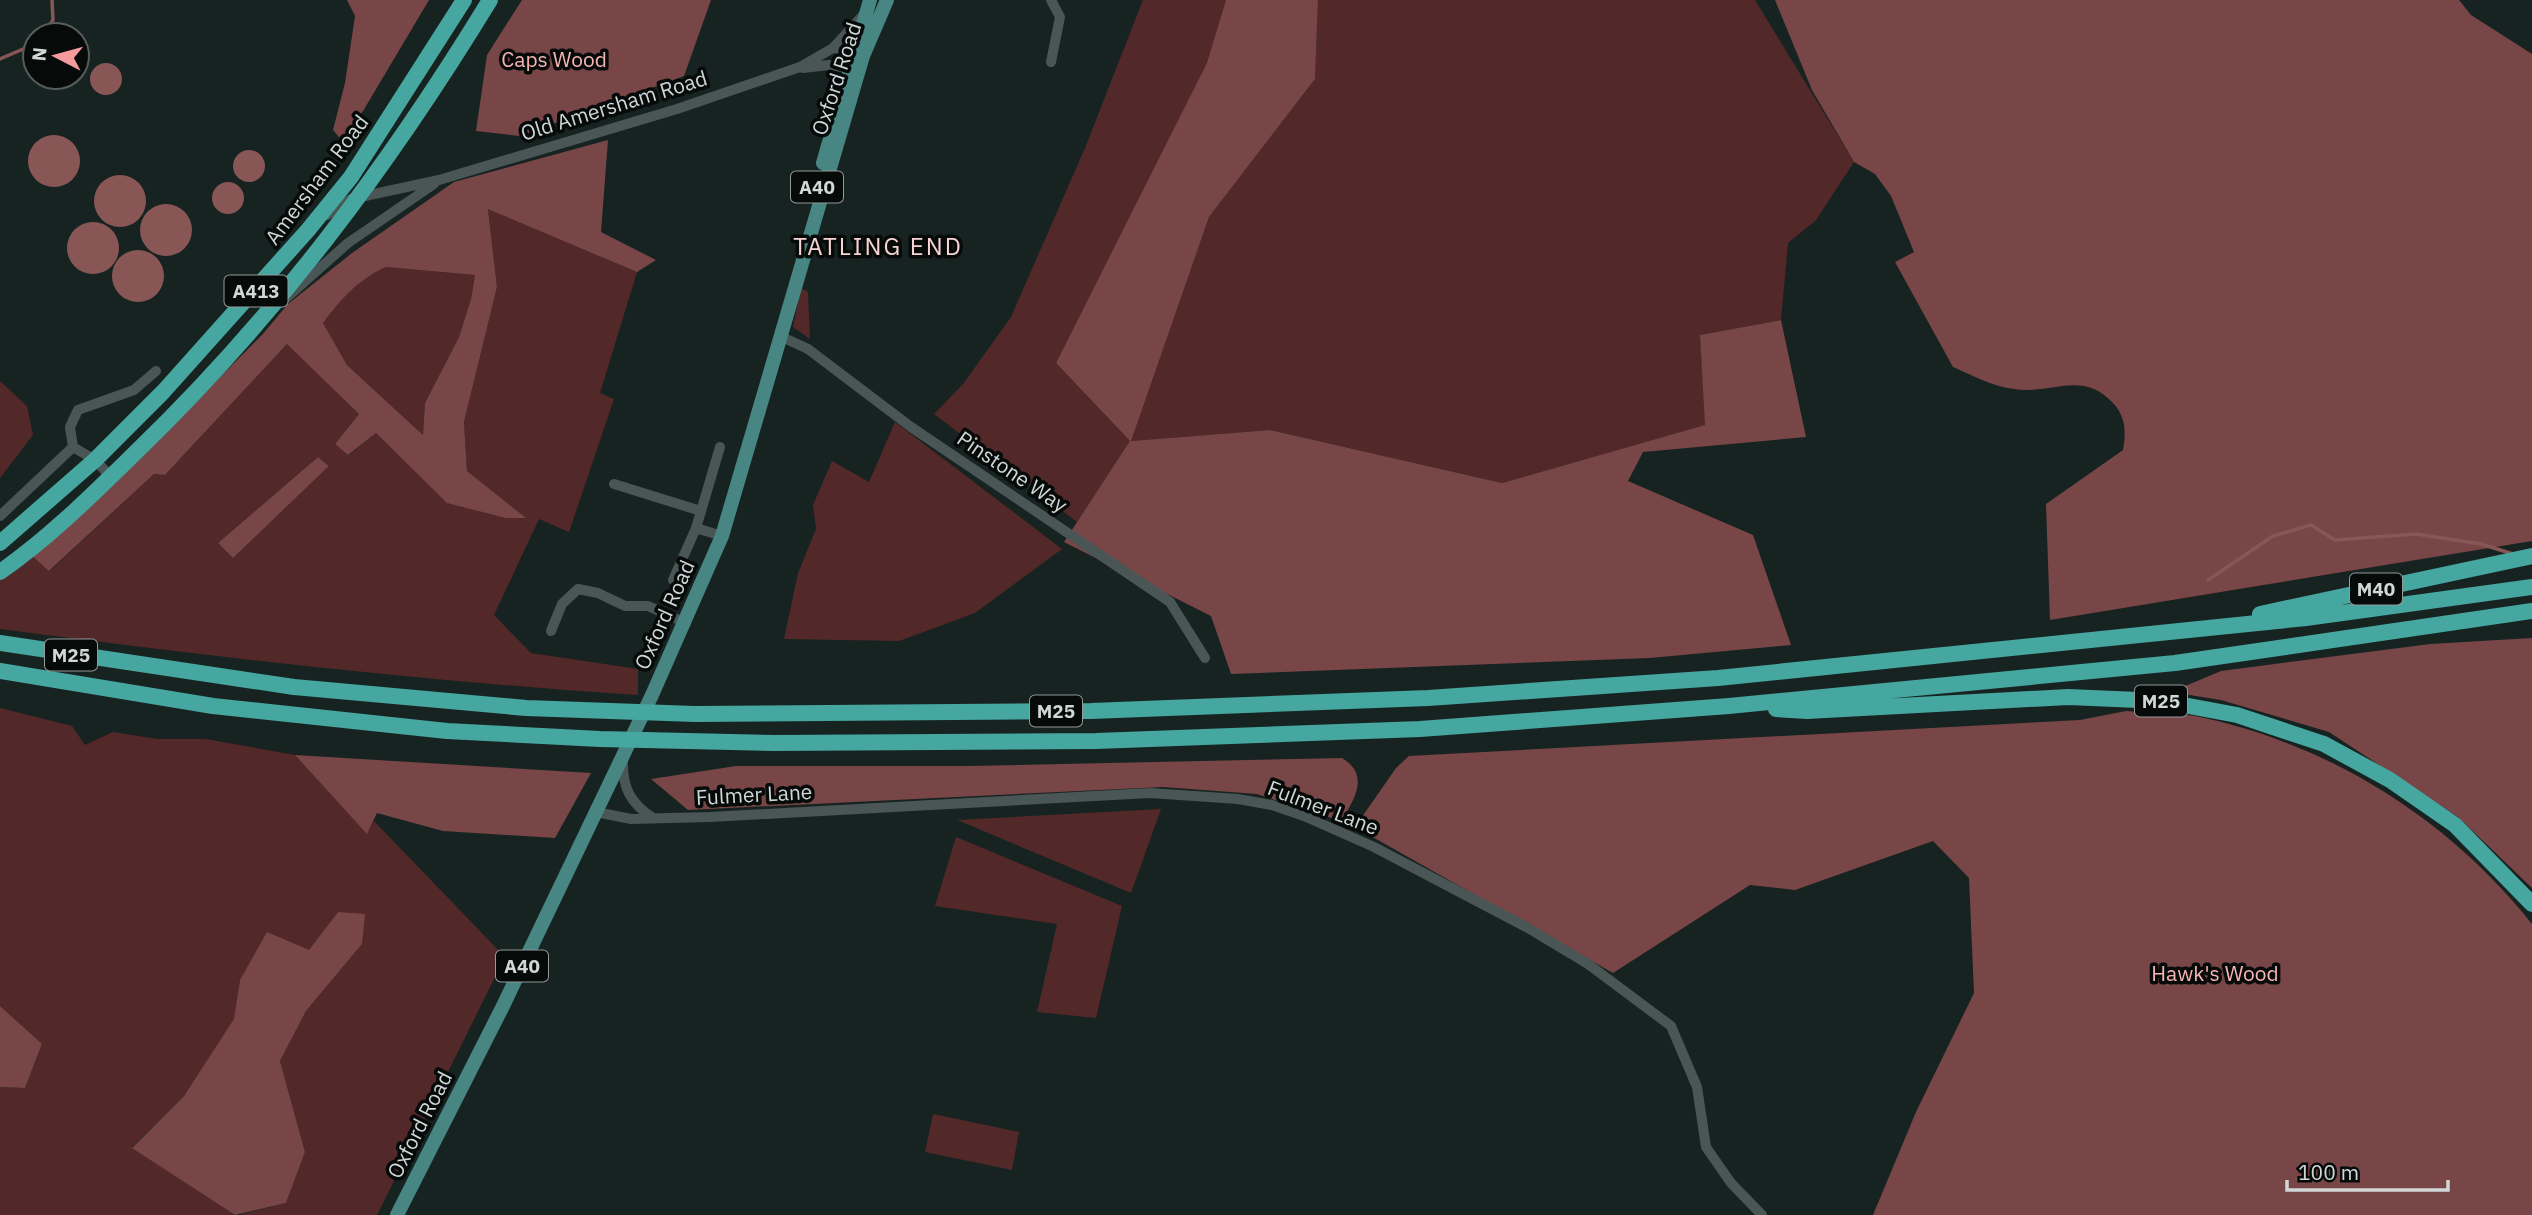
<svg xmlns="http://www.w3.org/2000/svg" width="2532" height="1215" font-family="'IBM Plex Sans',sans-serif">
<style>
.green{fill:#532829;fill-rule:evenodd}
.forest{fill:#784647;fill-rule:evenodd}
.water{fill:#895656}
.lines{fill:none;stroke-linecap:round;stroke-linejoin:round}
.stream{stroke:#895656;stroke-width:3.5}
.minor{stroke:#495655;stroke-width:10}
.major{stroke:#478682;stroke-width:14}
.highway{stroke:#46a6a0;stroke-width:16}
.labels{text-anchor:middle;stroke-width:7;stroke-linejoin:round;paint-order:stroke}
.shield{fill:#060b0a;stroke:#939a99;stroke-width:2}
.shield-label{font-size:19px;font-weight:bold;fill:#d0d7d6}
.park-label{font-size:21px;fill:#f7b4b3;stroke:#060b0a}
.street-label{font-size:21px;fill:#d0d7d6;stroke:#060b0a}
.quarter-label{font-size:24px;letter-spacing:2px;fill:#f7d4d3;stroke:#060b0a}
</style>
<rect width="100%" height="100%" fill="#172321"/>
<!-- green -->
<path class="green" d="M1143,0H1226L1208,63L1056,363L1130,441L1209,217L1315,79L1318,0H1755L1854,162L1816,220L1788,243L1781,320L1700,335L1706,425L1502,483L1270,430L1131,441L1077,522L934,414L963,384L1011,317L1085,148Z
M488,208L637,272L600,393L614,399L569,532L539,519L494,615L531,653L638,669V695C424,681 212,657 0,629V577L30,554L50,571L154,474L165,475L288,343L359,414L335,444L349,455L376,433L447,502L524,517L467,471L464,422L497,287ZM318,457L329,466L233,558L218,543Z
M386,267L475,275L471,299L459,337L425,403L423,435L347,365L323,323C342,298 358,280 386,267Z
M801,288L808,292L810,339L793,327Z
M0,381L27,406L33,435L0,478Z
M895,422L1062,549L975,613L899,641L784,639L798,573L816,529L813,505L832,461L869,482Z
M0,708L72,726L85,745L113,732L157,739H206L295,755L367,833L374,821L505,957L377,1215H239L286,1203L305,1152L280,1061L306,1011L362,944L338,912L309,951L240,980L235,1019L184,1096L132,1147L235,1215H0V1087L25,1088L42,1045L0,1006Z
M1161,809L1131,893L957,820Z
M956,837L1122,906L1096,1018L1037,1012L1057,924L935,906Z
M933,1114L1019,1132L1012,1170L925,1152Z"/>
<!-- forest -->
<path class="forest" d="M347,0H429L344,143L333,130L345,83L355,16Z
M522,0H711L684,76L520,136L476,131L487,55Z
M1226,0H1318L1315,79L1209,217L1131,441L1270,430L1502,483L1705,425L1700,335L1781,320L1806,437L1643,452L1628,481L1753,535L1791,645L1650,658L1231,674L1211,616L1064,542L1130,441L1056,363L1207,63Z
M1775,0H2459L2471,15L2532,54V541L2050,620L2046,504L2123,450C2126,433 2126,418 2114,404C2082,369 2054,395 2014,389C1993,387 1972,375 1953,367L1895,262L1914,252L1891,196L1875,174L1854,162L1812,90Z
M608,140L601,232L656,260L637,272L488,209L497,287L464,422L467,471L526,518H506L447,503L376,433L348,455L335,444L359,414L287,344L165,475L154,474L49,571L30,554L127,470L262,335L288,304L352,253L454,182ZM386,267L475,275L471,299L459,337L425,403L423,435L347,365L323,323C342,298 358,280 386,267Z
M318,457L329,466L233,558L218,543Z
M2532,638V888L2458,817L2329,732L2221,700L2171,692L2221,671L2430,644Z
M2126,711C2148,713 2173,712 2195,716C2328,743 2448,818 2532,924V1215H1873L1916,1112L1974,993L1969,878L1933,841L1795,890L1750,885L1613,973L1355,827L1396,768L1409,756L2080,720Z
M295,755L591,773L555,838L443,831L377,813L367,834Z
M1342,758C1370,775 1355,799 1341,821L1257,794L1163,787L688,810L651,779L736,766H968Z
M338,912L365,914L362,944L306,1011L280,1061L305,1152L286,1203L235,1215L132,1148L184,1096L234,1019L240,980L267,932L309,950Z
M0,1006L42,1044L25,1088L0,1087Z"/>
<!-- water -->
<path class="water" d="M90 79a16 16 0 1 1 32 0a16 16 0 1 1-32 0Z
M28 161a26 26 0 1 1 52 0a26 26 0 1 1-52 0Z
M233 166a16 16 0 1 1 32 0a16 16 0 1 1-32 0Z
M94 201a26 26 0 1 1 52 0a26 26 0 1 1-52 0Z
M212 198a16 16 0 1 1 32 0a16 16 0 1 1-32 0Z
M140 230a26 26 0 1 1 52 0a26 26 0 1 1-52 0Z
M67 248a26 26 0 1 1 52 0a26 26 0 1 1-52 0Z
M112 276a26 26 0 1 1 52 0a26 26 0 1 1-52 0Z"/>
<g class="lines">
<!-- stream -->
<path class="stream" d="M43,35L53,20L52,0
M0,59L35,44
M2208,580L2273,536L2311,525L2335,540L2416,534L2481,544L2513,554"/>
<!-- minor -->
<path class="minor" d="M833,48L864,14
M1051,62L1060,17L1051,0
M803,68L829,65L856,69
M327,215L351,199L439,180L677,109L800,67L833,48L862,55
M284,300L348,243L434,184
M780,336L808,349L911,427L1170,602L1205,658
M111,477L95,460L73,447L70,427L78,410L134,390L156,371
M614,484L701,511
M0,516L73,447
M696,528L722,536
M673,580L696,528L720,447
M551,631L562,604L578,589L598,593L625,606H648L686,623
M623,760C622,787 630,803 653,818
M596,812L631,819L710,817L1150,793L1238,799L1272,805L1304,816L1374,847L1528,928L1588,964L1671,1026L1697,1087L1706,1147L1731,1183L1762,1215"/>
<!-- major -->
<path class="major" d="M823,163L870,0
M397,1215L503,1006L652,695L722,536L863,56L887,0"/>
<!-- highway -->
<path class="highway" d="M0,543L95,460L163,392L308,230L351,177L464,0
M0,572C49,538 92,495 135,453C276,317 388,167 490,0
M2260,614L2532,556
M0,643L294,687L526,708L695,714L1091,711L1428,698L1718,678L2306,618L2532,587
M0,671L213,706L447,731L600,739L773,743L1096,741L1420,729L1729,706L2175,663L2532,611
M1776,709L1807,711L2068,697L2162,701L2237,715L2324,744L2390,780L2455,825L2532,904"/>
</g>
<g class="labels">
<!-- shield labels -->
<g class="shield">
<rect x="791" y="171.5" width="52" height="31" rx="5"/>
<rect x="224.5" y="275.5" width="63" height="31" rx="5"/>
<rect x="2350" y="573.5" width="52" height="31" rx="5"/>
<rect x="45" y="639.5" width="52" height="31" rx="5"/>
<rect x="2135" y="685.5" width="52" height="31" rx="5"/>
<rect x="1030" y="695.5" width="52" height="31" rx="5"/>
<rect x="496" y="950.5" width="52" height="31" rx="5"/>
</g>
<g class="shield-label">
<text x="817" y="194">A40</text>
<text x="256" y="298">A413</text>
<text x="2376" y="596">M40</text>
<text x="71" y="662">M25</text>
<text x="2161" y="708">M25</text>
<text x="1056" y="718">M25</text>
<text x="522" y="973">A40</text>
</g>
<!-- park labels -->
<g class="park-label">
<text x="554" y="67">Caps Wood</text>
<text x="2215" y="981">Hawk's Wood</text>
</g>
<!-- street labels -->
<g class="street-label">
<text transform="translate(837 79) rotate(-72)" y="7">Oxford Road</text>
<text transform="translate(614 106) rotate(-17)" y="7">Old Amersham Road</text>
<text transform="translate(317 180) rotate(-53)" y="7">Amersham Road</text>
<text transform="translate(1012 472) rotate(34)" y="7">Pinstone Way</text>
<text transform="translate(665 615) rotate(-66)" y="7">Oxford Road</text>
<text transform="translate(754 795) rotate(-3)" y="7">Fulmer Lane</text>
<text transform="translate(1323 808) rotate(21)" y="7">Fulmer Lane</text>
<text transform="translate(420 1125) rotate(-63)" y="7">Oxford Road</text>
</g>
<!-- quarter labels -->
<g class="quarter-label">
<text x="878" y="255">TATLING END</text>
</g>
</g>
<!-- north arrow -->
<g transform="translate(56 56) rotate(276)"><circle r="33" fill="#060b0a" stroke="#575d5c" stroke-width="2"/>
<path d="M0-5L12 26L0 18L-12 26Z" fill="#f59b9b"/>
<text y="-10" font-size="19" font-weight="bold" text-anchor="middle" fill="#d0d7d6">N</text>
</g>
<!-- scale -->
<path d="M2287 1180v10h161v-10" fill="none" stroke="#d0d7d6" stroke-width="3.5"/>
<text x="2298" y="1180" font-size="21" fill="#d0d7d6" stroke="#060b0a" stroke-width="5" paint-order="stroke">100 m</text>
</svg>
